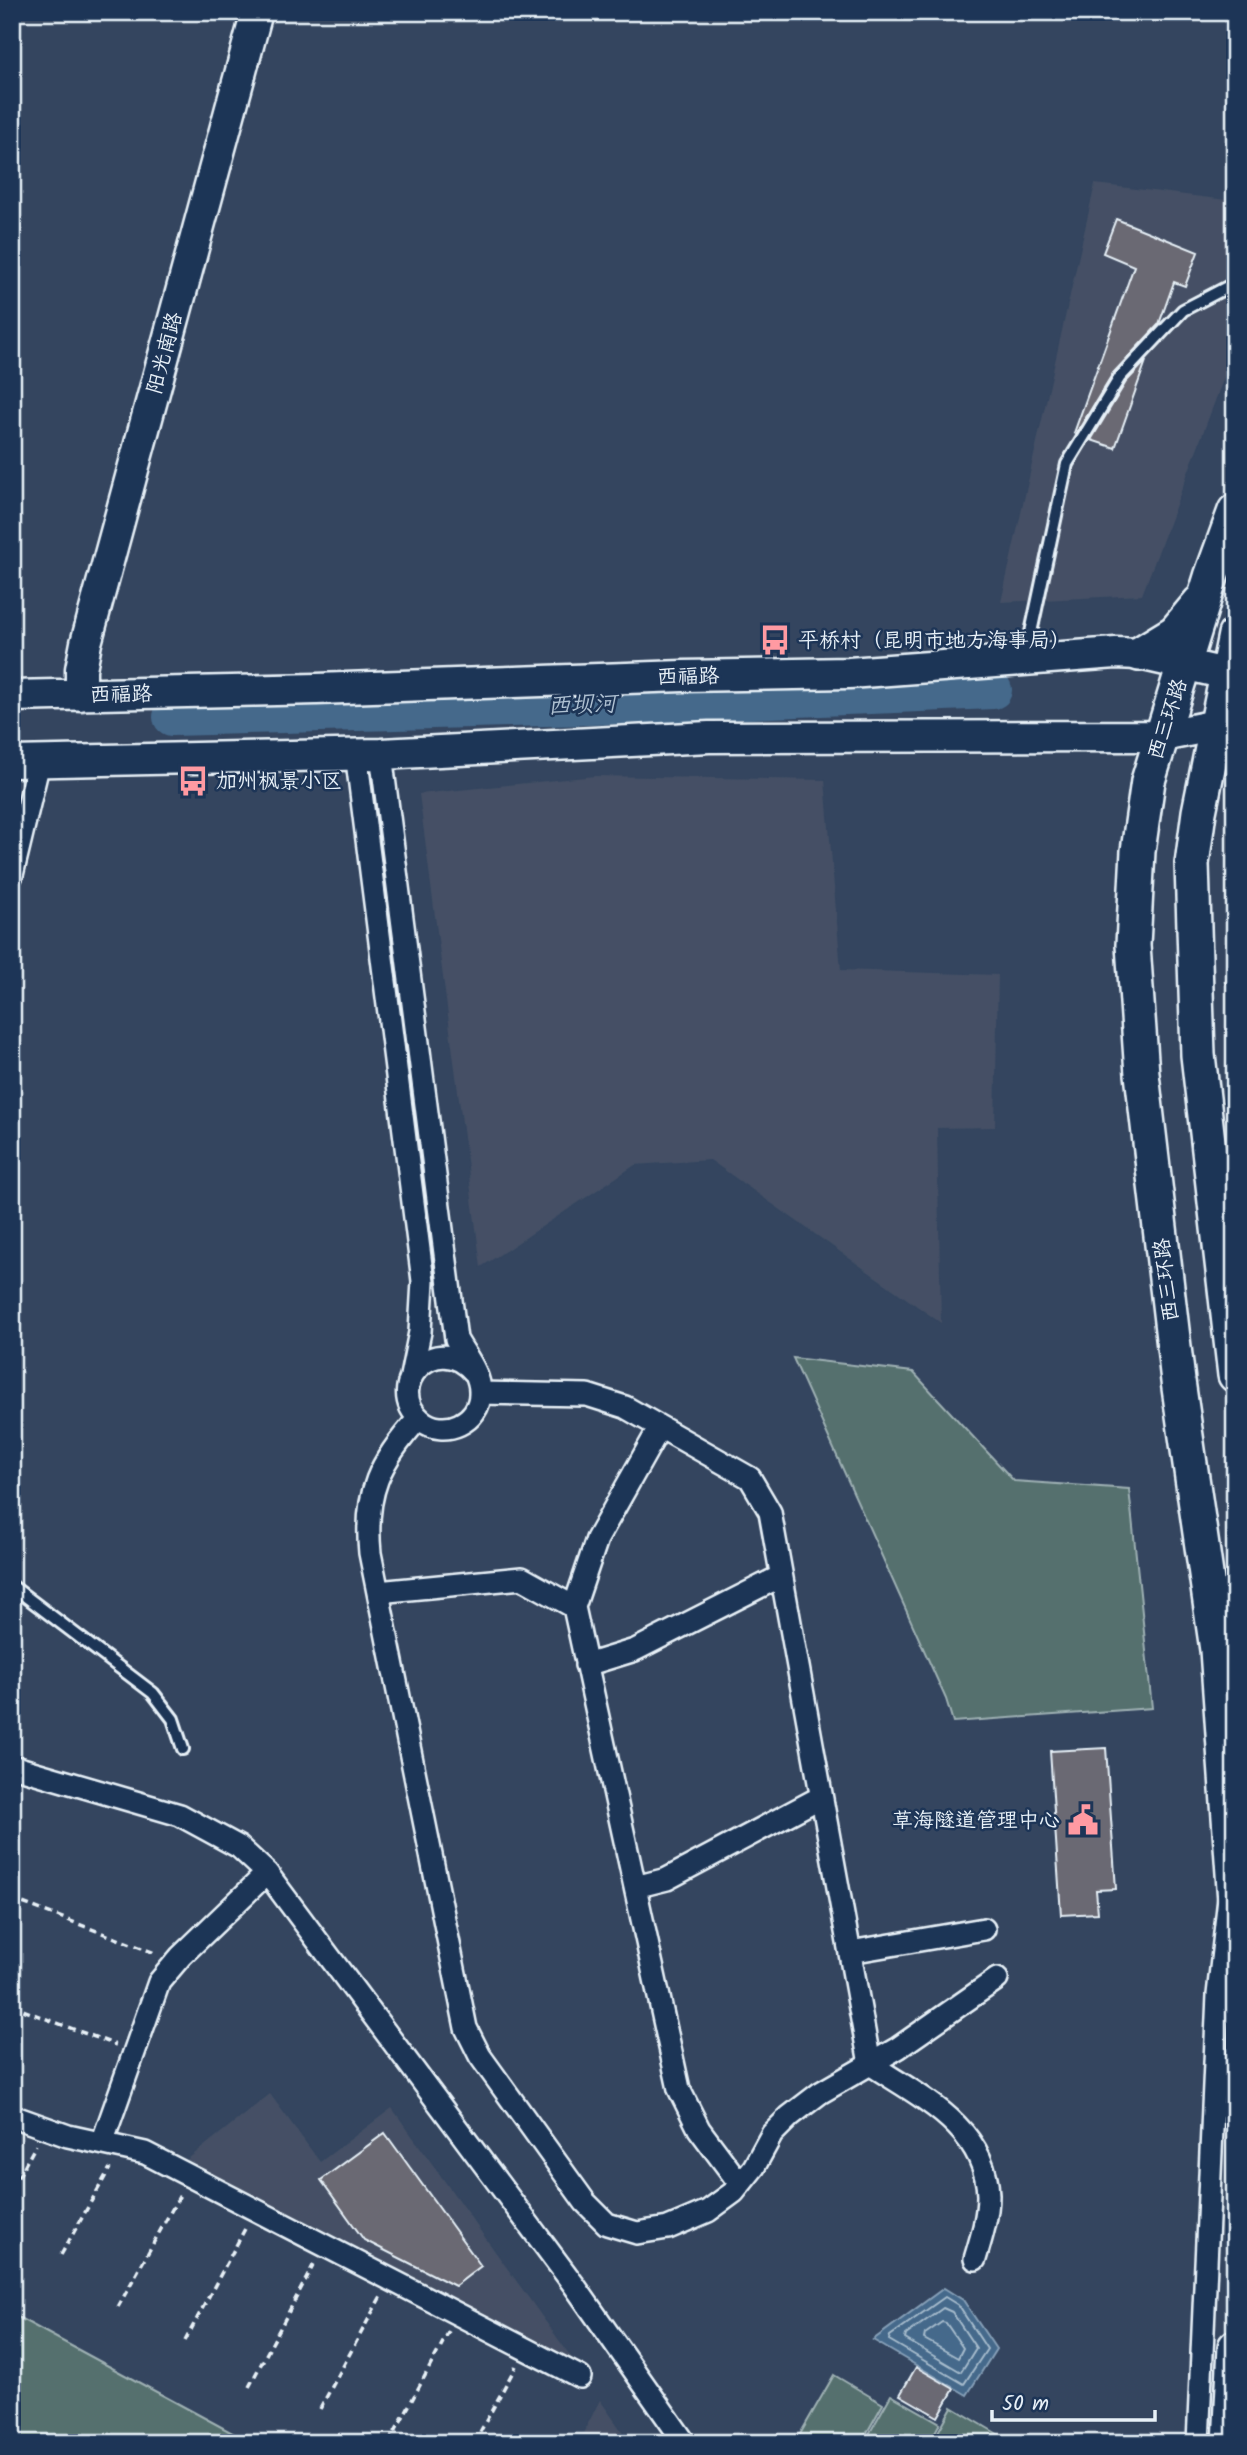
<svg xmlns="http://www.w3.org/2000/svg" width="1247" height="2455" font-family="Kalam,'LXGW WenKai TC',sans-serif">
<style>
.built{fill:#445065}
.green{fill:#54706e;stroke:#9eb0b3;stroke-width:2}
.water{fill:#44698b;stroke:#869fb7;stroke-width:2}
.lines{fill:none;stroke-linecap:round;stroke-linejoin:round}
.shore{stroke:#a6bbcc;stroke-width:2}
.river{stroke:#44698b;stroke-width:38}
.building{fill:#6a6973;stroke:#e8f1f8;stroke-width:2}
.lane-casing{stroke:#e8f1f8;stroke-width:16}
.street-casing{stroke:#e8f1f8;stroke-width:26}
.secondary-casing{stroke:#e8f1f8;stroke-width:35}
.primary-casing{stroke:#e8f1f8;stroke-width:38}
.path{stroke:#e8f1f8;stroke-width:3.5;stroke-dasharray:7 5;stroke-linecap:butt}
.lane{stroke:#1d3557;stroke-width:10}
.street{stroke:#1d3557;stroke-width:21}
.secondary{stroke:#1d3557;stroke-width:30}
.primary{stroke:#1d3557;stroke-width:33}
.labels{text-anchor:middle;stroke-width:5;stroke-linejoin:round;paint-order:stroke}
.street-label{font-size:21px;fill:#e8f1f8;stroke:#1d3557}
.poi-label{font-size:21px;fill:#e8f1f8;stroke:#1d3557;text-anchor:start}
.water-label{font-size:23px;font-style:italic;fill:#afc1d2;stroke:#1d3557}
</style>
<rect width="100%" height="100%" fill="#34455f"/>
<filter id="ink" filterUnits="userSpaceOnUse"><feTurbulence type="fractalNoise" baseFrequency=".0143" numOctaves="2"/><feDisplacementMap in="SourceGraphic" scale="14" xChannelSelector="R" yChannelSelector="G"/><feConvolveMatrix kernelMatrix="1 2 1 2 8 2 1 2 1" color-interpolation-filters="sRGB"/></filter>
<g filter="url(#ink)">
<!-- built -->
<path class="built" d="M1095,184L1235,201V348L1142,595L1001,602Z
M595,776L825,780L841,970L998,975L995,1127L937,1128L941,1323L710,1160L635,1165L481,1267L419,794Z
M270,2094L320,2162L392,2108L574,2361L263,2205L184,2162Z
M600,2400L630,2443H578Z"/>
<!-- green -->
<path class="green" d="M793,1358L913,1372L1014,1481L1129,1489L1152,1708L953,1722L946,1699Z
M12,2314L251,2443H12Z
M834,2375L883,2404L861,2443H795Z
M891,2395L940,2423L929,2443H864Z
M952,2407L1001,2436L997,2443H932Z"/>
<!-- water -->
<path class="water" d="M944,2288L963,2300L996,2349L967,2395L873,2340Z"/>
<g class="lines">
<!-- shore -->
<path class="shore" d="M945,2297L958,2305L987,2349L964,2384L889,2340L890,2336Z
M943,2308L952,2312L976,2348L961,2372L905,2339L906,2335Z
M942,2322L946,2323L963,2348L958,2358L924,2339L925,2334Z"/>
<!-- river -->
<path class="river" d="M172,717L623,705L993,690"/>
</g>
<!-- building -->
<path class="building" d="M1116,219L1198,252L1185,286L1174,282L1159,324L1113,373L1076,434L1074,433L1134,266L1103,253Z
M1146,361L1115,448L1091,440L1126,382Z
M1106,1748L1116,1889L1096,1890L1098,1913L1061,1915L1050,1751Z
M385,2133L481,2266L455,2286L364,2240L321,2180Z
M916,2367L954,2389L938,2417L900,2395Z"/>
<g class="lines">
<!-- lane casing -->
<g class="lane-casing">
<path id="lane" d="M1026,656L1067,464L1120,377L1183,310L1235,283
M12,1586L153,1693L173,1719L183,1749"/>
</g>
<!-- street casing -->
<g class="street-casing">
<path id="street" d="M356,753L423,1281L420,1332L411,1376
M381,754L456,1339C464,1354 481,1374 480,1393C480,1422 444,1439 421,1420C382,1387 436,1328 474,1372
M12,875L39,762
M480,1393L587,1395L625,1407L750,1478L770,1512L870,2064C920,2097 986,2127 988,2195C988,2217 981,2239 975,2259
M419,1418C379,1462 364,1493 370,1553L466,2028L480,2056L585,2202L607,2224L637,2233L668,2228L708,2211L734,2192L754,2167L772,2134L790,2116L820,2093L898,2048L997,1979
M660,1427L597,1539L574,1607L679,2089L699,2129L740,2184
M378,1592L522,1578L574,1607
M586,1665L635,1650L781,1576
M12,1766L180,1815L239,1847L267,1873L574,2285L685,2443
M635,1887L667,1879L821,1797
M850,1952L984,1929
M12,2116L68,2136L145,2153L580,2377
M102,2143L159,1982L181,1956L267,1873
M1198,2443L1218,1995L1230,1889"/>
</g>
<!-- secondary casing -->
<g class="secondary-casing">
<path id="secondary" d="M81,695V669L86,643L257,12
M12,696L317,689L683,676L849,673L1116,653L1139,654L1235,676
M12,762L381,754L709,737L1162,736L1217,725H1235"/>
</g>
<!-- primary casing -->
<g class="primary-casing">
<path id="primary" d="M1235,511L1211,577L1148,781L1138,851L1133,945L1142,1074L1178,1381L1217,1650L1235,1901
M1235,635L1199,812L1192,864L1198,1055L1235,1375
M1139,654L1175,632L1200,602
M1230,2443L1235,2347"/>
</g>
<!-- path -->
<path class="path" d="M1224,983L1235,980
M12,1899L155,1953
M12,2006L116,2045
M12,2188L36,2145
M61,2255L110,2168
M118,2307L181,2193
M185,2341L246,2227
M249,2387L315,2262
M320,2409L381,2296
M389,2443L449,2331
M474,2443L516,2366"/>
<!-- lane -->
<use href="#lane" class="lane"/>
<!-- street -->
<use href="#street" class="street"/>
<!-- secondary -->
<use href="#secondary" class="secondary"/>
<!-- primary -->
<use href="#primary" class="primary"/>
</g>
</g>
<!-- icons -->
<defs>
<g id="bus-bare" transform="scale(2.415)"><path d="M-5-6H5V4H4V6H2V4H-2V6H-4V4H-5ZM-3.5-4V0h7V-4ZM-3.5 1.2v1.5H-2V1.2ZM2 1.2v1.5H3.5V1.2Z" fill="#ff9aa2" stroke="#1d3557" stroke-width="2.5" paint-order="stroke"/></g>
<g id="civic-bare" transform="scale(2.415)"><path d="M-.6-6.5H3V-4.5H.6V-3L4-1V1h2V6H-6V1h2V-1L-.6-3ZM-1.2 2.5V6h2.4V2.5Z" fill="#ff9aa2" stroke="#1d3557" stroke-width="2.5" paint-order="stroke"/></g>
</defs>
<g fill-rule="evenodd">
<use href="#bus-bare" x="775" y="640"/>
<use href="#bus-bare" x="193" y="781"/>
<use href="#civic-bare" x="1083" y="1820"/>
</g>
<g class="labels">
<!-- street labels -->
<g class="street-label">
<text transform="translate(164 353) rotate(-75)" y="7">阳光南路</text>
<text transform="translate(688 676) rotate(-1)" y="7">西福路</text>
<text transform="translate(121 694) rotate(-1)" y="7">西福路</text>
<text transform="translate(1167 719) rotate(-72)" y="7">西三环路</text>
<text transform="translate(1166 1280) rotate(-97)" y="7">西三环路</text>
</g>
<!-- poi labels -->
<g class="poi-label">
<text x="798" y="647">平桥村（昆明市地方海事局）</text>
<text x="216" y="788">加州枫景小区</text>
<text x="1060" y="1827" text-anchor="end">草海隧道管理中心</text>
</g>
<!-- water labels -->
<g class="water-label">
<text transform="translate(582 704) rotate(-2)" y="8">西坝河</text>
</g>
</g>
<!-- margin -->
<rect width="1247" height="2455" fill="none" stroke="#1d3557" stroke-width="42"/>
<rect x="21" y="21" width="1205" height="2413" fill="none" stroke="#e8f1f8" stroke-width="2.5" filter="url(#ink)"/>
<!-- scale -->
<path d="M992 2410v10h163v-10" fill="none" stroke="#e8f1f8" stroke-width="3.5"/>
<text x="1002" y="2410" font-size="21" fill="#e8f1f8" stroke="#1d3557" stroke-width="5" paint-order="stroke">50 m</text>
</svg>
